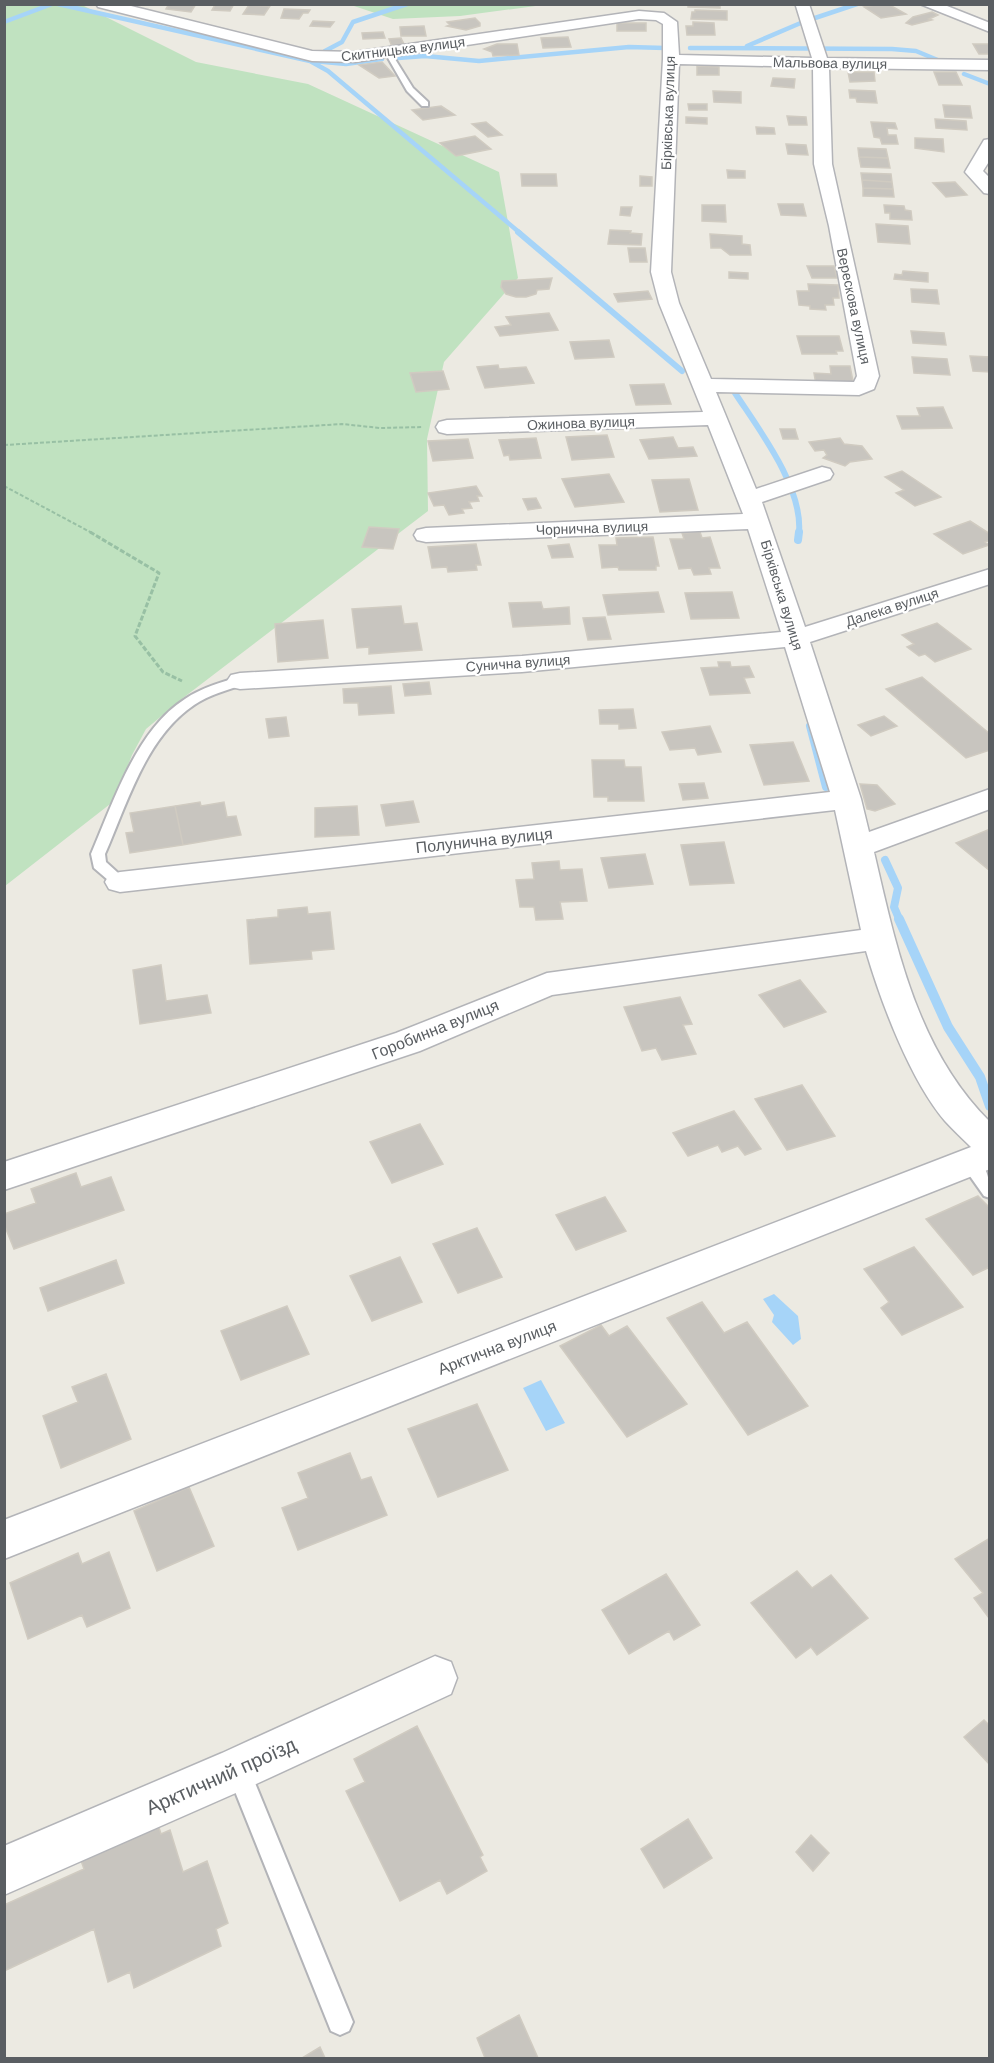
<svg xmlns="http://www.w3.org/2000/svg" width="994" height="2063" font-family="Arial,sans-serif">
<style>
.green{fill:#c0e2c0}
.water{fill:#a6d4f8}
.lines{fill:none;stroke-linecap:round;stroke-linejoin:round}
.stream-far3{stroke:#a6d4f8;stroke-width:4.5}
.stream-far2{stroke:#a6d4f8;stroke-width:6}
.stream-far1{stroke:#a6d4f8;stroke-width:8}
.stream{stroke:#a6d4f8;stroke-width:10}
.building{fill:#c8c5bf;stroke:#d0cbc1;stroke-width:1.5}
.service-casing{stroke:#b3b4b8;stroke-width:4}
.minor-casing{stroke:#b3b4b8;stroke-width:3}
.path-far1{stroke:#98c0a4;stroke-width:2;stroke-dasharray:4 2;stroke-linecap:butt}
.path{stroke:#98c0a4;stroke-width:3;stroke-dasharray:5 2;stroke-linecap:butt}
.service{fill:#fff;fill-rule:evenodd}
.minor{fill:#fff;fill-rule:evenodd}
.labels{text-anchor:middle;stroke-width:4.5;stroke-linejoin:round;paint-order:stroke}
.far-street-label{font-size:14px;fill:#5a5e62;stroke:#fff}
.street-label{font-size:16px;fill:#5a5e62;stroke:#fff}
.near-street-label{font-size:20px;fill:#5a5e62;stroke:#fff}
</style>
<rect width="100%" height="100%" fill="#eceae2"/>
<!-- green -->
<path class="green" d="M5,5H82L196,62L308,84L499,172L518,278L444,362L427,439L428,511L183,698L146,729L132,755L114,801L5,886Z
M351,5H543L460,16L393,19Z"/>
<!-- water -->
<path class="water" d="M774,1294L798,1316L801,1339L793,1345L772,1322L774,1315L763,1299Z
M541,1380L565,1423L546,1431L523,1388Z"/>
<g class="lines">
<!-- stream-far3 -->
<path class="stream-far3" d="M58,4L310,61L328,71L520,233
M4,22L52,4
M747,46L803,22L857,4
M690,48L892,49L916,51L940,61
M325,51L342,42L353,22L407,4
M398,58L425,56L479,61L629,47L665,48
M313,61L346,64L382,59
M964,74L990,84"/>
<!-- stream-far2 -->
<path class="stream-far2" d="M518,232L682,371
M735,393C760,431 803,487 799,533"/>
<!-- stream-far1 -->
<path class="stream-far1" d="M798,540L799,532
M810,726L826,787
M885,860L898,888L894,907L900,921"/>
<!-- stream -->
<path class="stream" d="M899,919L948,1027L980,1077L990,1106"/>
</g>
<!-- building -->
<path class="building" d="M169,4H196L191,12L166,9Z
M234,4L230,11L212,10L215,5H209Z
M688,4H720V8L688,7Z
M880,4H888L906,14L881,18L864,7Z
M249,5L270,6L264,15L243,14Z
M284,9L310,10L308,13H303L299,19L281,18Z
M695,10L727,11V20L691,19L692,12H695Z
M932,12L938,15L929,19L932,20L912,25L906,23L913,17Z
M475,18L480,23V26L466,30L447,26L450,25L447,22Z
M313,21L334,22L330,27L310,26Z
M693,22L714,23L715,35H687L686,26H693Z
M617,23H646V31H617Z
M424,26L426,36H401L400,27Z
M383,32L385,38L363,39L362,33Z
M568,37L571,47L543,48L541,38Z
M401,38L405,46L392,47L389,39Z
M497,44H517L519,55L493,56L492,52L484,49Z
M973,44H990V54H979Z
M382,62L395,76L379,78L359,65Z
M697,66L719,67V75H697Z
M848,72H874L875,81L850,82Z
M934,72H956L962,85H939Z
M773,78L795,79L794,88L771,86Z
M849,90L875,91L877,103L857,102L856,98H850Z
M713,91L741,92V103L714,102Z
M688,104H707V110H689Z
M943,105L970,106L972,118L945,117Z
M441,106L455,115L423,120L412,110Z
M787,116L806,117L807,125H789Z
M686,117L707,118V124L686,123Z
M935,119L966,121L967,130L936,128Z
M486,122L502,135L488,137L472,124Z
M871,122L895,123L897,129L887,128L888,135H896L898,144H882L880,138L874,137Z
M756,127L774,128L775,134H757Z
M475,136L491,149L456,156L440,143Z
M915,138L943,139L944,152L915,148Z
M786,144L806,145L808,155L788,154Z
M858,148L886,149L888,158L859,157Z
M859,157L888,158L890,168L861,167Z
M727,170L745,171V178H728Z
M861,173L891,174L892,182L862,180Z
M521,174H556L557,186H522Z
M640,176L652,177V186H640Z
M862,180L892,182L893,189L863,188Z
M955,182L967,195L946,197L933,183Z
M863,188L893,189L894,197L863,196Z
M778,204H803L806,216L781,215Z
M702,205H725L726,222L702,221Z
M884,205L904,206L905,210L911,211L912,220L890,219V213H885Z
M621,207H632L630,216L620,215Z
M876,224L908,226L910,244L878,242Z
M610,230L631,231L630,233L642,234L641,245L608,244Z
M710,234L742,236V244L750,245L751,255H730L721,248H711Z
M628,248H645L647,262H630Z
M807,266H834L837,278H812Z
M903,271L928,273V282L894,279L895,274L902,275Z
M729,272L748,273V279L729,278Z
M552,278L549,289L537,290L536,294L526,297H516L506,294L501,287L502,281Z
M808,284L838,285L839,298H833L834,305H825L826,310L810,309V306L799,305L797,291H809Z
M911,289L937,290L939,304L912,302Z
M648,291L652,299L618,302L614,294Z
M549,313L558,330L500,336L495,327L511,325L506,317Z
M911,331L944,333L946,345L913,343Z
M797,336H839L843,351H836L837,354H802Z
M609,340L614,357L575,359L570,342Z
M970,356L990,357V372L973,371Z
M912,357L947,359L950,375L914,373Z
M498,365L499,369L526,367L534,383L485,388L477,367Z
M830,366H850L854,386L816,385L814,373L831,374Z
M443,371L449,389L416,392L410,373Z
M664,384L671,404L636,405L630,385Z
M943,407L952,428L902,429L897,416H920L917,408Z
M780,429H795L798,439H783Z
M607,435L614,457L572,460L566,437Z
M673,437L678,448L693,447L697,456L649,459L640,440Z
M536,438L541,458L510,460L509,455L504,456L499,440Z
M840,438L844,444L862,446L872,459L850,462L845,466L823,458L827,455L824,450L815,451L809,442Z
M468,439L473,458L433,461L428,441Z
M902,471L941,497L915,506L896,493L904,490L885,477Z
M609,474L624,502L575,507L562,479Z
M689,479L698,510L660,512L652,480Z
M476,486L482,496H477L479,501L469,502L472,508L462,509L464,513L449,515L444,505L434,506L428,493Z
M536,498L541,508L528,510L523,499Z
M970,521L990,534V540L985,542L989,545L963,554L934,534Z
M369,527L399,529L393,549L362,547Z
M700,532L702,538L710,537L720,568H709L711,574L694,575L691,568L679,569L670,539H684L682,533Z
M653,537L659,566H656V570H619L618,567L602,568L599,545H617L616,538Z
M476,544L481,565H476L477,570L448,572L447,567L432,568L428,547Z
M569,544L573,557L552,558L548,546Z
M658,592L664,612L608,615L603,595Z
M732,592L739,618L691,619L685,593Z
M541,602L543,609L569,607L570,624L513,627L509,603Z
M401,606L404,624L417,623L422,650L369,654V647L357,648L352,609Z
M605,617L611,639L588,640L583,618Z
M323,620L328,658L278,662L275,624Z
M937,623L971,649L935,662L925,654L919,656L907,647L914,644L902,635Z
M718,662H730L731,667L749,666L754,677L744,678L750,693L710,695L701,668L719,667Z
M922,677L990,734V750L966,758L886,689Z
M429,682L431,694L405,696L403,684Z
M391,686L394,713L359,715L358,703H344L343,689Z
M633,709L636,728L619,729V724H600L599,710Z
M884,716L897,726L871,736L858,725Z
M286,717L289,736L269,738L266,719Z
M710,726L721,752L698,755L695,748L670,750L662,732Z
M793,742L809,781L764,785L750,745Z
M592,760H624L625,767H641L644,801H608V797H594Z
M704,783L708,798L683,800L679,784Z
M860,784L877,785L895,804L875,811L867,809Z
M413,801L419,822L386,826L381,805Z
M200,802L201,806L224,802L227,817L236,816L241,835L183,845L175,806Z
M175,806L183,845L130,853L126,833L134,832L130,813Z
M357,806L359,835L315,837V808Z
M990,829V870H989L956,843Z
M724,842L734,883L690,885L681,845Z
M645,854L653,884L609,888L601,858Z
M559,861L560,870L582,869L587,901L560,902L563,919L536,920L534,907H520L516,880L534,879L532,863Z
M307,907L308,914L330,912L334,949L311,951L312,959L250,964L247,920L278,917V910Z
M161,965L166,1001L207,995L211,1013L140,1024L133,970Z
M800,980L826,1012L784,1027L759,995Z
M680,997L692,1024L683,1025L696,1054L662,1060L656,1048L642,1051L624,1007Z
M802,1085L835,1136L787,1150L755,1099Z
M734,1111L761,1149L745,1155L738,1146L722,1152L718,1145L688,1156L673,1133Z
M420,1124L443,1164L392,1183L370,1142Z
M76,1173L81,1187L111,1177L124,1210L14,1249L4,1224V1214L36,1203L31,1189Z
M978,1196L990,1208V1267L973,1275L926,1219Z
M605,1197L626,1231L576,1250L556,1215Z
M477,1228L502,1277L458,1293L433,1244Z
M914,1247L963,1307L902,1335L881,1308L889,1302L864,1269Z
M400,1257L422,1302L372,1321L350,1276Z
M116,1260L124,1283L48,1311L40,1288Z
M702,1302L724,1333L747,1322L808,1406L748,1435L667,1318Z
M287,1306L309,1354L241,1380L221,1331Z
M601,1325L609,1336L627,1326L687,1404L627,1437L560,1346Z
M106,1374L131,1439L61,1468L43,1416L78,1402L72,1387Z
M477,1404L508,1470L438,1497L408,1429Z
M350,1453L361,1480L371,1477L387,1515L298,1550L282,1508L308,1498L298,1473Z
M189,1487L214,1546L157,1571L134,1511Z
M990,1538V1618H989L974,1598L983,1593L955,1559Z
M109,1552L130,1608L87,1627L82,1615L28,1639L10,1583L78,1553L82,1564Z
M797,1571L812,1588L831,1575L868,1618L817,1655L811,1647L796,1658L751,1603Z
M666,1574L700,1625L674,1640L669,1631L629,1654L602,1610Z
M984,1720L990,1726L989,1764L964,1737Z
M417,1726L483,1855L480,1857L487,1871L447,1894L440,1880L400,1901L346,1791L365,1782L354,1759Z
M688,1819L712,1858L664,1888L641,1849Z
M157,1821L161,1834L170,1830L183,1872L207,1861L228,1923L216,1929L221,1946L134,1988L130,1972L108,1982L94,1929L4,1971V1905L84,1869L79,1855Z
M811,1835L829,1853L813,1871L796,1852Z
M519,2015L538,2058H485L477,2038Z
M320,2047L325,2058H302Z"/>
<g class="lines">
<!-- service casing -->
<g class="service-casing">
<path id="service" d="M384,51H390L413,88L428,102V106H422L407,91Z
M240,677L245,678L247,681L245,684C227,690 209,695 194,705C146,737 127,804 105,854L106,862L128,882L125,886H115L94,868L91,854C113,803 136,730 185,699C201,688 221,682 240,677Z
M969,1155C988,1161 990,1181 990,1198L984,1196L960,1162L963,1157Z
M238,1757L246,1761L353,2022L349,2031L340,2035L331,2031L226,1769L230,1761Z"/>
</g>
<!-- minor casing -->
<g class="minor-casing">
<path id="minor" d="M96,4H123L312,51L355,52L639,11L664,13L677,22L679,55L812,58L796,6L809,4L827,58L990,60V70L829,68L832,164L879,376L874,389L859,395L716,392L756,489L822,467L830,469L833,474L830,479L762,502L805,627L990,569V584L810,642L861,799L869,832L990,789V809L874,852C896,947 917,1050 990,1122V1169L4,1559V1520L971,1147C962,1138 953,1130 945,1121C910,1080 881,1002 866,951L552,995L420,1051L4,1190V1162L396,1033L547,973L861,930L835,810L120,892L109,889L105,882L109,875L120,872L830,792L785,647L522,672L240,689L231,687L227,681L231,675L240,673L522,656L781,632L748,529L426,542L417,540L414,535L417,530L426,528L743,514L708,425L447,434L439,432L436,427L439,422L447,420L703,412L659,303L651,272L663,59V24L656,20L639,19L355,62L312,61L98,7ZM679,64L813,67L814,164L829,226L857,376L854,382L711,379L679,303L671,272Z
M920,4H942L990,23V32Z
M990,139V160L983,171L990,178V194L984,193L965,172L984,140Z
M435,1656L451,1662L457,1678L451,1694L254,1785L4,1895V1846L222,1753Z"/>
</g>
<!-- path-far1 -->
<path class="path-far1" d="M4,445L342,424L380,428L423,427
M4,486L92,533"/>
<!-- path -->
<path class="path" d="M90,532L159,573L135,636L163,672L182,681"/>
<!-- service -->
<use href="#service" class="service"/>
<!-- minor -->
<use href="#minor" class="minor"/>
</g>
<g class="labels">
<!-- far-street labels -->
<g class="far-street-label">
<text transform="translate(403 49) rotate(-7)" y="5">Скитницька вулиця</text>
<text transform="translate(830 63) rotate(1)" y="5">Мальвова вулиця</text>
<text transform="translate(668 113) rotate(-88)" y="5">Бірківська вулиця</text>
<text transform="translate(854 306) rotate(78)" y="5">Верескова вулиця</text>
<text transform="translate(581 423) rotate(-2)" y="5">Ожинова вулиця</text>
<text transform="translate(592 528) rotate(-2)" y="5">Чорнична вулиця</text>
<text transform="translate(782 595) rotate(73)" y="5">Бірківська вулиця</text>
<text transform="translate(892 607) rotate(-18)" y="5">Далека вулиця</text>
<text transform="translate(518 663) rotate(-4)" y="5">Сунична вулиця</text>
</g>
<!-- street labels -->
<g class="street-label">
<text transform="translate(484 840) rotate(-6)" y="6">Полунична вулиця</text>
<text transform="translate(435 1029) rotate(-22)" y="6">Горобинна вулиця</text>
<text transform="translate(497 1347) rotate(-21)" y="6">Арктична вулиця</text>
</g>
<!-- near-street labels -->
<g class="near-street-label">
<text transform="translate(221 1776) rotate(-24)" y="7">Арктичний проїзд</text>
</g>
</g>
<!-- border -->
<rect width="994" height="2063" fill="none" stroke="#5a5e62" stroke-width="12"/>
</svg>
